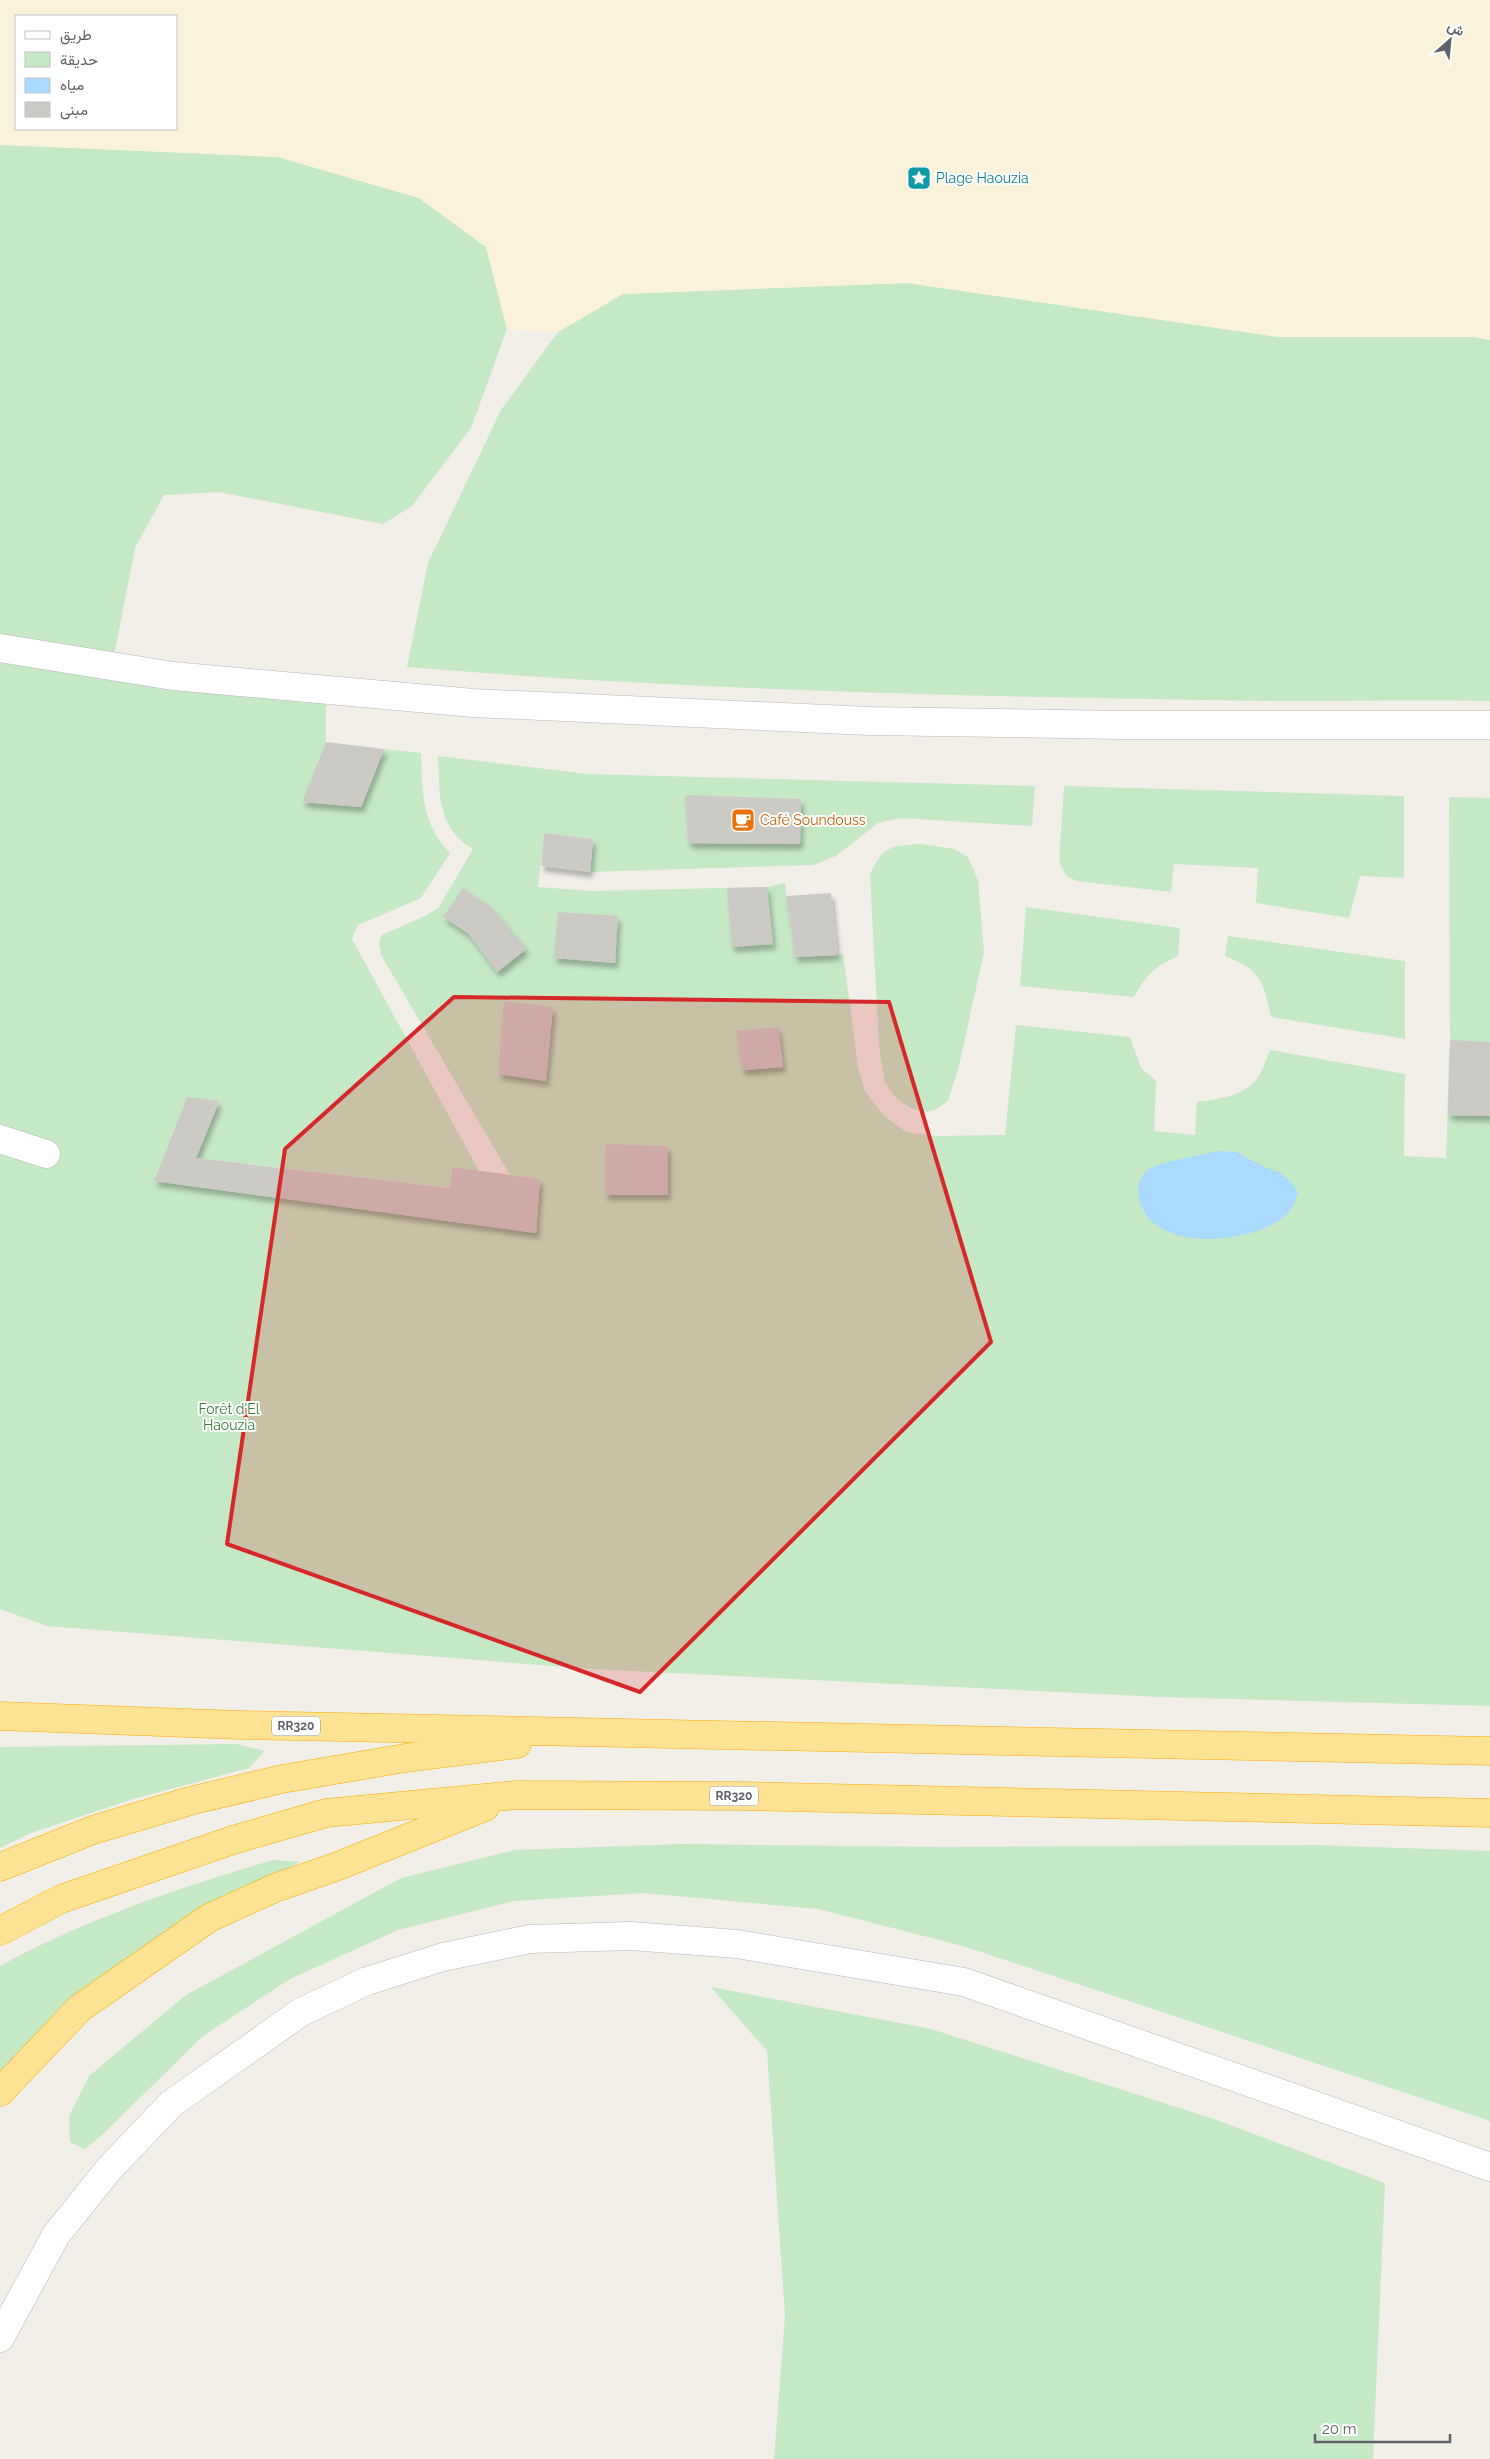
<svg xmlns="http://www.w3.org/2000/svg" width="1490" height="2459" font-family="Raleway,Vazirmatn,sans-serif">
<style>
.green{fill:#c5e8c5}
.sand{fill:#fbf3d9;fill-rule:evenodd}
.water{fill:#aadaff}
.building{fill:#cccac5;filter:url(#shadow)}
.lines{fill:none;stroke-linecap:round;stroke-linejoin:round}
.minor-casing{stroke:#b5b8bc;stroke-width:29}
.highway-casing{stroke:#f9ab00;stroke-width:29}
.minor{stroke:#fff;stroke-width:28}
.highway{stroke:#fde293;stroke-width:28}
.marked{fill:#d62828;fill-opacity:0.2;stroke:#d62828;stroke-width:4;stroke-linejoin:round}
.labels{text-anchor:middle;stroke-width:4;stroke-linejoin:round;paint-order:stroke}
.shield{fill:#fff;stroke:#8f9295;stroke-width:1}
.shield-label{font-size:12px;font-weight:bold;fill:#5f6368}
.culture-label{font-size:14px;fill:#0d838f;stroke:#fff;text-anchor:start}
.food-label{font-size:14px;fill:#c56008;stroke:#fff;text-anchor:start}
.park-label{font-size:14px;fill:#348238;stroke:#fff}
</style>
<defs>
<filter id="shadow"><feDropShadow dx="3" dy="5.5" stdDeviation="2.5" flood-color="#0004"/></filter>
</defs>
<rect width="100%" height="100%" fill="#f1efe8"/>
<!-- green -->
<path class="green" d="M0,144L278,157L419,198L486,247L507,329L471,428L412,506L383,524L219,492L164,495L135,548L112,666L326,690V742L303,802L361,807L384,749L421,753C422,792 422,825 450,853L421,898L358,925L352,939L479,1171L452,1168L450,1188L196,1158L219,1102L187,1097L154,1181L536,1233L540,1179L510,1175L381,955L379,942L382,935L427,915L439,907L473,849C436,827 440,794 438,756L588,774L1035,786L1032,826L901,818L878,823L836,856L813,865L590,872L593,839L544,833L538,887L593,891L767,887L785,883L795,957L843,954L858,1067L865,1091L882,1114L906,1132L932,1136L1005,1135L1016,1025L1130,1037L1141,1068L1156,1081L1154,1131L1195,1135L1197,1102C1216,1099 1242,1097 1256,1080C1262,1072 1266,1060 1270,1050L1405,1074L1404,1156L1446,1158L1450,1040L1449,797L1490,798V1706L1161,1697L591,1669L47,1626L0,1609Z
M907,283L1279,337H1474L1490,340V701C1419,700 1348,701 1278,701C988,697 696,691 407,667L428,563L501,410L558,332L622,294Z
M1064,786L1404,796V878L1360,876L1349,918L1256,903L1258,868L1174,864L1171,892L1077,881L1066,876L1059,861Z
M921,844L954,849L968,857L978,880L984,952L959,1066L948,1101L935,1110L924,1112L910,1108L895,1097L885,1083L879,1047L870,874C884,845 890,846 921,844Z
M1026,907L1180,928L1178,956C1154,967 1147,974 1134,997L1020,986Z
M1228,936L1405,961V1039L1271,1017C1264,982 1260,969 1225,956Z
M236,1744L265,1751L249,1768L133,1799L31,1833L0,1848V1747Z
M682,1844L946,1847L1315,1845L1490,1851V2121L963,1946L818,1909L643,1893L514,1901L398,1930L290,1979L203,2036L100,2137L84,2149L70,2142L69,2116L89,2076L186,1995L401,1878L515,1850Z
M273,1860L300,1862L186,1919L89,1987L21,2049L0,2073V1966C86,1919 179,1888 273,1860Z
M711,1987L931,2029L1214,2119L1385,2183L1373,2459H774L785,2316L767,2051Z"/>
<!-- sand -->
<path class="sand" d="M0,0H1490V340L1474,337H1279L907,283L623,294L558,332L507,329L486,247L419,198L278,157L0,145ZM16,16H176V129H16Z"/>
<!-- water -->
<path class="water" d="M1217,1151L1237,1152L1264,1167L1281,1173L1291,1182L1298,1193C1295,1201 1292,1210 1285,1216C1251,1246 1139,1255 1138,1189C1138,1181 1143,1172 1151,1168C1168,1160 1198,1156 1217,1151Z"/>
<!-- building -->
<path class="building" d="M326,742L384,749L361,807L302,802Z
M685,795L801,799L800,844L688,843Z
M544,833L593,839L590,872L541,866Z
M767,887L773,944L732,947L727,888Z
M463,888L491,907L526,949L497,972L469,934L443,917Z
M831,893L837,955L795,957L786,896Z
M558,912L618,916L615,963L554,958Z
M504,1001L553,1007L546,1081L498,1074Z
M778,1027L783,1067L742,1070L736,1031Z
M1450,1040L1490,1042V1116L1448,1115Z
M187,1097L219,1101L196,1158L450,1188L452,1167L540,1179L536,1233L154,1181Z
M606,1144L668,1146V1195H605Z"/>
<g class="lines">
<!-- minor casing -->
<g class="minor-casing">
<path id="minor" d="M0,648L173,676L473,703L869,721L1123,725H1490
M0,1139L46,1154
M0,2338L56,2235L109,2169L171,2104L301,2012L367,1981L443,1957L530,1939L631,1936L737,1944L964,1982L1490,2167"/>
</g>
<!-- highway casing -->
<g class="highway-casing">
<path id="highway" d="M0,1716L240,1725L1490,1751
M0,1867L93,1830L190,1801L282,1779L405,1758L517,1744
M0,1931L61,1899L233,1840L326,1813L516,1795L741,1796L1490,1813
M0,2092L80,2008L209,1918L275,1888L338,1866L485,1807"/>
</g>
<!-- minor -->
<use href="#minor" class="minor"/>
<!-- highway -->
<use href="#highway" class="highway"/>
</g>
<!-- marked area -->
<path class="marked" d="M454,997L889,1002L991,1342L640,1692L227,1544L285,1149Z"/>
<!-- icons -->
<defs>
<g id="sight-square" transform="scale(1.25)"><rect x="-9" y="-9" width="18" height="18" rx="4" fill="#0f9aa8" stroke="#fff"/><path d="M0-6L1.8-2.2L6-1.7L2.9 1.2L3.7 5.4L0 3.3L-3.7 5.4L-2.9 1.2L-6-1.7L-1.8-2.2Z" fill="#fff"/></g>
<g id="cafe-square" transform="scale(1.25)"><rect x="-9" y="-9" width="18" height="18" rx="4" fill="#e8710a" stroke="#fff"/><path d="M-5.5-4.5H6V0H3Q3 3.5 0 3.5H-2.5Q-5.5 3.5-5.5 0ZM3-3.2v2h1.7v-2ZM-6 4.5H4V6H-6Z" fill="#fff"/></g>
</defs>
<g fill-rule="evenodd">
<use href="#sight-square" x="919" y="178"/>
<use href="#cafe-square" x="743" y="820"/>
</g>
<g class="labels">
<!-- shield labels -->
<g class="shield">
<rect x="272" y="1716.5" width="48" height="19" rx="4"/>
<rect x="710" y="1786.5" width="48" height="19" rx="4"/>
</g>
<g class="shield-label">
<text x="296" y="1730">RR320</text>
<text x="734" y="1800">RR320</text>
</g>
<!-- culture labels -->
<g class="culture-label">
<text x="936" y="183">Plage Haouzia</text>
</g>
<!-- food labels -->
<g class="food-label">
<text x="760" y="825">Café Soundouss</text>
</g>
<!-- park labels -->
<g class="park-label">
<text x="229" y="1414">Forêt d'El<tspan x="229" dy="16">Haouzia</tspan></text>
</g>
</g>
<!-- legend -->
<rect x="15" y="15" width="162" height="115" fill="#ffffff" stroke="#bfc1c3"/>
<rect x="25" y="31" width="25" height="8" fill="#ffffff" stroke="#bfc1c3"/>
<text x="60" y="40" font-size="15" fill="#5f6368">طريق</text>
<rect x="25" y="52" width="25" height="15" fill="#c5e8c5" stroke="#bfc1c3"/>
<text x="60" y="65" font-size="15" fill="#5f6368">حديقة</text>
<rect x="25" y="78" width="25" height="15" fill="#aadaff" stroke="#bfc1c3"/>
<text x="60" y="90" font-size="15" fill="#5f6368">مياه</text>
<rect x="25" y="102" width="25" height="15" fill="#cccac5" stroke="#bfc1c3"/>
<text x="60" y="115" font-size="15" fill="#5f6368">مبنى</text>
<!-- north arrow -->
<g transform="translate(1450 40) rotate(27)" stroke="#ffffff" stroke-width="4" paint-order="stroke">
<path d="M0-4L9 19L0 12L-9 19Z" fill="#5f6368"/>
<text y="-8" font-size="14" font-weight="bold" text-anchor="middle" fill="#5f6368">ش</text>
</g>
<!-- scale -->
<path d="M1315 2434v8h135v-8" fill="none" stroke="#5f6368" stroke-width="2.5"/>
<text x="1322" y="2434" font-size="15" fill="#5f6368" stroke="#ffffff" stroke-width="4" paint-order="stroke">20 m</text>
</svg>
